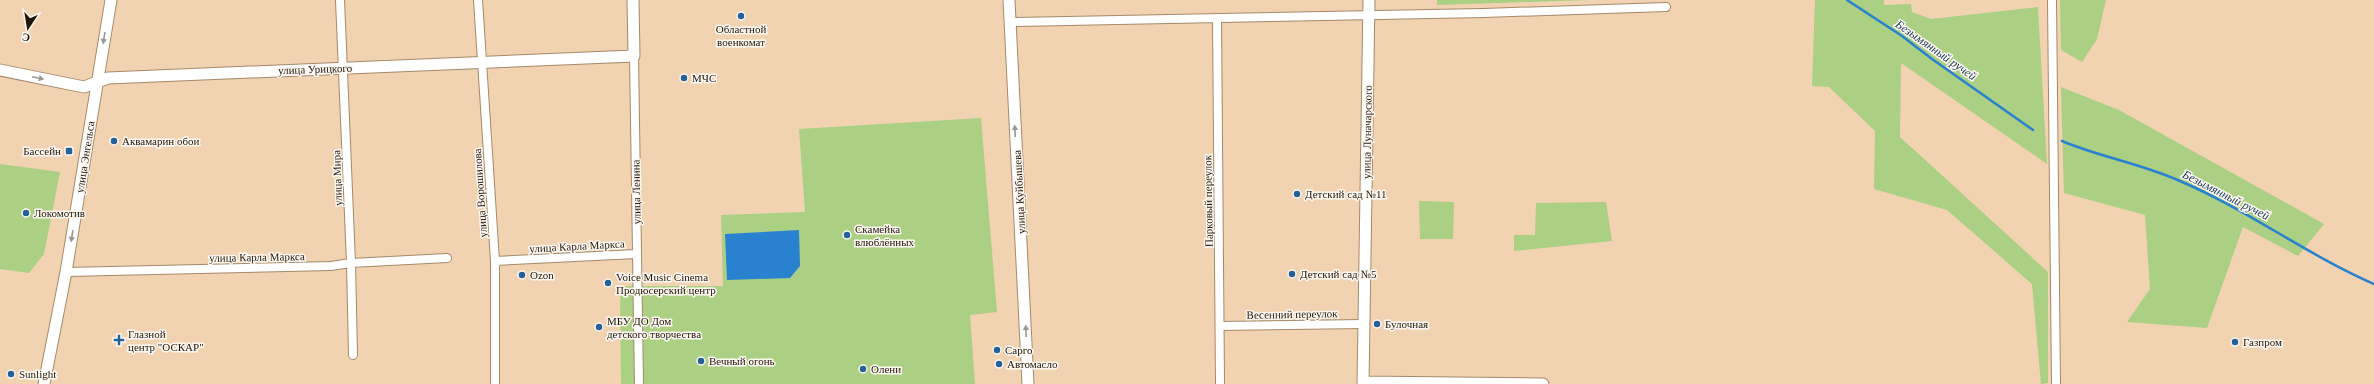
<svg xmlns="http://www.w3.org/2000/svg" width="2374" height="384" font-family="Georgia,serif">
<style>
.green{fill:#abcf83}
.water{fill:#2982cf}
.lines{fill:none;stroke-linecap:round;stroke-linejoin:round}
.stream{stroke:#2982cf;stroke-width:2.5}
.street-casing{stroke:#a5896a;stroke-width:10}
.secondary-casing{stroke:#a5896a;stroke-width:13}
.street{stroke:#fff;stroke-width:8}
.secondary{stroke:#fff;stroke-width:11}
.oneway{fill:#9b9690}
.poi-dot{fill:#246198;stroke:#fef8f2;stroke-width:1.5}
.labels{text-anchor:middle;stroke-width:3;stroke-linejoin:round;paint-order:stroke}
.poi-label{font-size:11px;fill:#201509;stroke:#fef8f2;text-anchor:start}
.street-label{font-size:11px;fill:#201509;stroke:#fef8f2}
.water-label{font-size:12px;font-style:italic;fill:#123554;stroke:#fef8f2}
</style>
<rect width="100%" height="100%" fill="#f1d3b2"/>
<!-- green -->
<path class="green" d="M1437,0H1589L1437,5Z
M1815,0H1884V5L1911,4L1912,12L1931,19L2038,7L2047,164L1901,63L1900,137L2048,272V383L2041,384L2032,284L1947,210L1874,189L1875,131L1829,87L1812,86Z
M2060,0H2106L2097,39L2082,62L2061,50Z
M2061,87L2119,110L2324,224L2298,256L2243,227L2207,328L2127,322L2150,289L2145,215L2064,193Z
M981,118L997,312L970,315L975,384H621L620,286H723L721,215L805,212L799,129Z
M0,164L60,172L44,254L29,273L0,269Z
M1419,201L1454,202L1453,239H1420Z
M1606,202L1612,241L1514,251V235H1535L1536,203Z"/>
<!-- water -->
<path class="water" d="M799,230L800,266L790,278L727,280L725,234Z"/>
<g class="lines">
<!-- stream -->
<path class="stream" d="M1847,0L1902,36L1932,59L2033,130
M2062,141C2100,157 2142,164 2180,181C2248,210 2307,255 2374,284"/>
<!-- street casing -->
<g class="street-casing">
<path id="street" d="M340,0L351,263L353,355
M478,0L495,261V384
M2052,0L2056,384
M1217,18L1220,384
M1010,22L1484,13L1666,7
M634,56L639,384
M495,261L636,254
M66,272L331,266L351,263L447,258
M1220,326L1364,324"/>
</g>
<!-- secondary casing -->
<g class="secondary-casing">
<path id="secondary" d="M1009,0L1028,384
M0,70L84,87L108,78L634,56L633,0
M1363,382L1543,384
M44,384L66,272L111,0
M1363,384L1369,0"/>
</g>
<!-- street -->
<use href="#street" class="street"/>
<!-- secondary -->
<use href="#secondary" class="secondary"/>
</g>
<!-- one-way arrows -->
<defs><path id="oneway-solid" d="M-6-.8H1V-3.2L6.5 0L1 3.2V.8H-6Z"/></defs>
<g class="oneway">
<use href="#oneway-solid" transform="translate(104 38) rotate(99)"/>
<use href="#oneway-solid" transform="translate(38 78) rotate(12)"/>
<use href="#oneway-solid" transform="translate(1015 131) rotate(-93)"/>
<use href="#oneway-solid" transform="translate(72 236) rotate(99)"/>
<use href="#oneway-solid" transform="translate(1026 331) rotate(-93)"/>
</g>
<!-- markers -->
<g class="poi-dot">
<circle cx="741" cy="16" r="4"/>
<circle cx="684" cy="78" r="4"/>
<circle cx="114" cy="141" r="4"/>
<rect x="65" y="147" width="8" height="8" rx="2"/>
<circle cx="1297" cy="194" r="4"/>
<circle cx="26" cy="213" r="4"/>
<circle cx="847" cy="235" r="4"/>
<circle cx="1292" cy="274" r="4"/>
<circle cx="522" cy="275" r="4"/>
<circle cx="608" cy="283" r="4"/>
<circle cx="1377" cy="324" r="4"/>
<circle cx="599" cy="327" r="4"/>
<path d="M117 334h4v4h4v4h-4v4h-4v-4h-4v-4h4z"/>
<circle cx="2235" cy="342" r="4"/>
<circle cx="997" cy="350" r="4"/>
<circle cx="701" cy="361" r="4"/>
<circle cx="999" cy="364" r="4"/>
<circle cx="863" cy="369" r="4"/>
<circle cx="11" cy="374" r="4"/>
</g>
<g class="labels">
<!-- poi labels -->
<g class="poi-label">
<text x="741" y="33" text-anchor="middle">Областной<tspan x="741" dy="13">военкомат</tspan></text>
<text x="692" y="82">МЧС</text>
<text x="122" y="145">Аквамарин обои</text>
<text x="61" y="155" text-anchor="end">Бассейн</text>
<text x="1305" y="198">Детский сад №11</text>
<text x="34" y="217">Локомотив</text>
<text x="855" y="233">Скамейка<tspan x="855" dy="13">влюблённых</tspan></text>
<text x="1300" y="278">Детский сад №5</text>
<text x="530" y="279">Ozon</text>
<text x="616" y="281">Voice Music Cinema<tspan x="616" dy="13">Продюсерский центр</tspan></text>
<text x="607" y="325">МБУ ДО Дом<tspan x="607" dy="13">детского творчества</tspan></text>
<text x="1385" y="328">Булочная</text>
<text x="128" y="338">Глазной<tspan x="128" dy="13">центр "ОСКАР"</tspan></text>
<text x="2243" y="346">Газпром</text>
<text x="1005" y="354">Сарго</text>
<text x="709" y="365">Вечный огонь</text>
<text x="1007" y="368">Автомасло</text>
<text x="871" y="373">Олени</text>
<text x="19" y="378">Sunlight</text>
</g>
<!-- street labels -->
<g class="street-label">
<text transform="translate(315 69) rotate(-2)" y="4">улица Урицкого</text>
<text transform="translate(1367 132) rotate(-89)" y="4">улица Луначарского</text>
<text transform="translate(85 157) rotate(-81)" y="4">улица Энгельса</text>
<text transform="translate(337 178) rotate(-92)" y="4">улица Мира</text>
<text transform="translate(636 192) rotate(-91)" y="4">улица Ленина</text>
<text transform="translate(1019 192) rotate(-93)" y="4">улица Куйбышева</text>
<text transform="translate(480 193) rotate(-94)" y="4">улица Ворошилова</text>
<text transform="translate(1208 201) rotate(-91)" y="4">Парковый переулок</text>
<text transform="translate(577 246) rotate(-3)" y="4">улица Карла Маркса</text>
<text transform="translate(257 257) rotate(-1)" y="4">улица Карла Маркса</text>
<text transform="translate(1292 314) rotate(-1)" y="4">Весенний переулок</text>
</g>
<!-- water labels -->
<g class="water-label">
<text transform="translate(1936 50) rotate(35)" y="4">Безымянный ручей</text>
<text transform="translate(2226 195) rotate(27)" y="4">Безымянный ручей</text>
</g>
</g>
<!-- north arrow -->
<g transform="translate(28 28) rotate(192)" stroke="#fef8f2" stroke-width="3" paint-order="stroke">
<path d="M0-3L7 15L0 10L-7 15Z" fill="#201509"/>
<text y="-6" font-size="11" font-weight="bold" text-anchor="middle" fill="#201509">С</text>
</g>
</svg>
